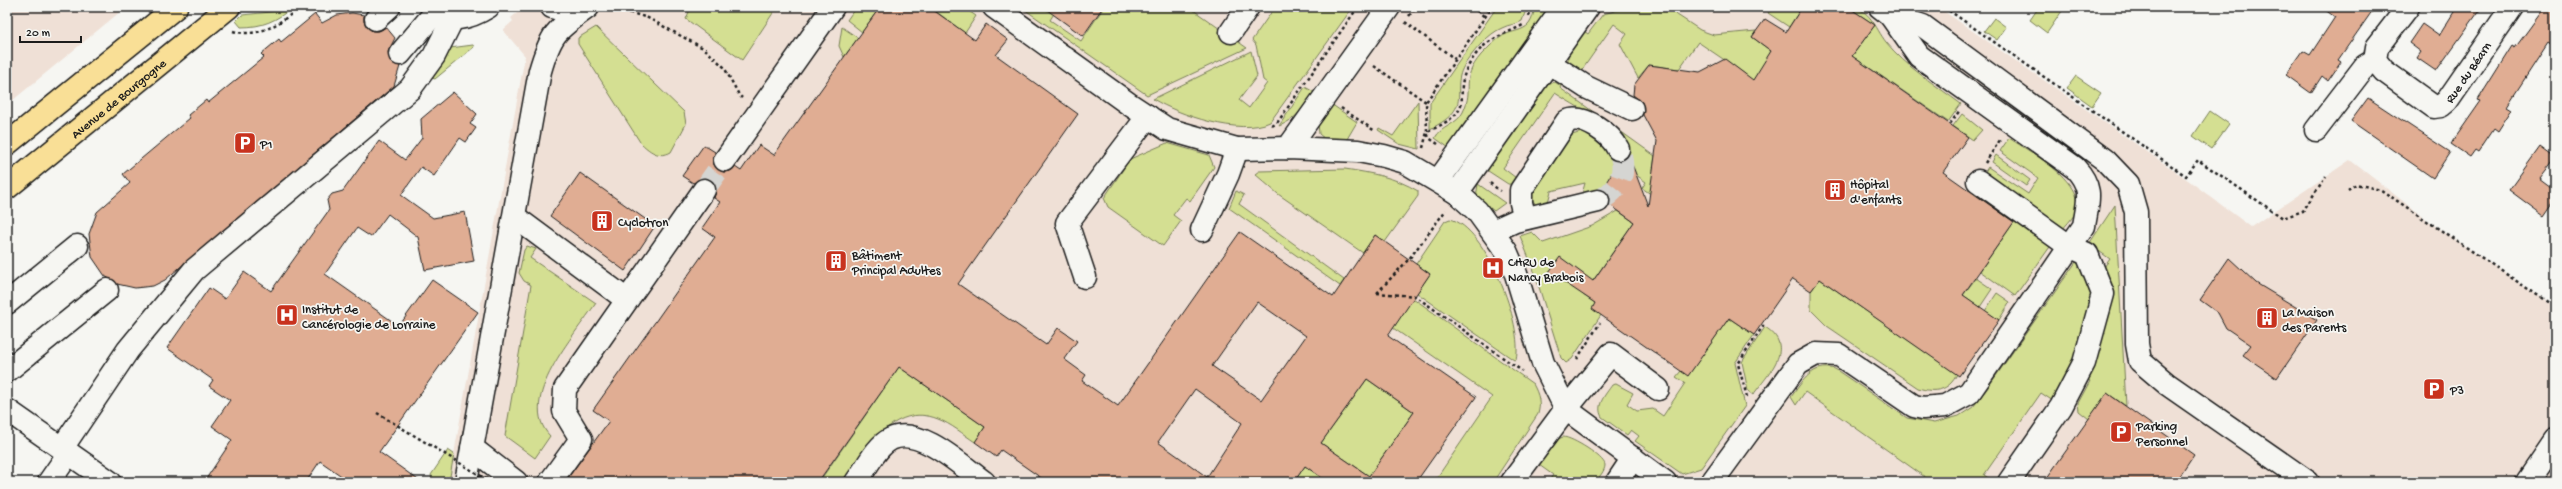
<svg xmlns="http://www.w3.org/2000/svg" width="2562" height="489" font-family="'Gochi Hand',sans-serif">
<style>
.built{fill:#efe0d6}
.green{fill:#d4df92;stroke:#787e57}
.building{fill:#e0ad93;stroke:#1c1c1c;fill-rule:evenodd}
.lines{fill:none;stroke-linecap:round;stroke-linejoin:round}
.minor-tunnel{stroke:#d5d5d2;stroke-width:22;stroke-dasharray:22 11;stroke-linecap:butt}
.minor-casing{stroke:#1c1c1c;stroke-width:25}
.major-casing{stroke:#1c1c1c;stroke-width:25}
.path{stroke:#1c1c1c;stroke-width:2.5;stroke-dasharray:3 3;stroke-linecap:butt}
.minor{stroke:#f6f6f2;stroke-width:22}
.major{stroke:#f9df96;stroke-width:22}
.path-bridge{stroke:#1c1c1c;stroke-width:2.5;stroke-dasharray:3 3;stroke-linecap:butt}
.labels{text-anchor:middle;stroke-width:3.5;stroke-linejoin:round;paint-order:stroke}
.street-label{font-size:13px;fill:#1c1c1c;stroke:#f6f6f2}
.poi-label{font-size:13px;fill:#1c1c1c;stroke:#f6f6f2;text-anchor:start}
</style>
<rect width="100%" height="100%" fill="#f6f6f2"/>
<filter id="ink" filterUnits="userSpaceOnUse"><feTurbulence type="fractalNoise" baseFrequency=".025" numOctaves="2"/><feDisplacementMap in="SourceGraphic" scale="8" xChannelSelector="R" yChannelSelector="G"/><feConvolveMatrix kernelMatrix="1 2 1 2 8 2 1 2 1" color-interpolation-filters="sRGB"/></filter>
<g filter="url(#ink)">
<!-- built -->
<path class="built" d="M7,7H126L7,105Z
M524,7H1938L2188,180L2251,227L2350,160L2439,229L2555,307V482H449L525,56L503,30L513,21L511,18Z"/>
<!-- green -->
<path class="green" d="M284,7H293C276,21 263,27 241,27L236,21L242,15L280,11Z
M691,7H777L742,60L686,19Z
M856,7H880L862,32L847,20Z
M930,7H963L976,16L965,33Z
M1021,7H1047L1055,12L1050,20L1081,41L1104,7H1189L1247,48L1147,95Z
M1275,7H1353L1270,122C1240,136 1179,115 1153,99L1251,51L1257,76L1239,100L1249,108L1267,83L1263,80L1256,45L1252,40Z
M1497,7H1527L1522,21C1516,25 1509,24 1502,28C1488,34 1476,49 1467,61C1446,90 1478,105 1430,129V103Z
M1536,7H1551L1452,150L1435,138C1441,126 1457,125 1463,112C1475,87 1459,81 1481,55C1488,48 1495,40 1504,35C1512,31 1523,31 1529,24C1533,19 1533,12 1536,7Z
M1630,7H1665L1700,30L1714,35L1756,31L1752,37L1771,51L1741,132L1745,74L1698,42L1679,69L1649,65L1638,78L1620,44L1627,34L1614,24L1582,70L1568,65V52L1584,31L1588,34L1603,14Z
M1772,7H1802L1789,27L1768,13Z
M1848,7C1870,7 1875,28 1886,42C1906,67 1936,85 1961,104L1948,122L1852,56L1875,25Z
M2039,7L2064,8L2047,33L2030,20Z
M1994,18L2006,27L1997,40L1984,31Z
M596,27L684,112L686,124L671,152C659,159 649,151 640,142L578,44V38Z
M842,27L858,38L844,57L839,46Z
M473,45L474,47L435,79L432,78L450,48Z
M2076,76L2101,93L2092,106L2067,88Z
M1555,82L1561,86L1560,88L1655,156L1653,170L1673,183L1652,195L1642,188L1646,182L1629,170C1630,131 1584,112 1555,93L1503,168L1520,181L1518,185L1508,184L1485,169L1546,84Z
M1305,87L1314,92C1306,107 1295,120 1279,126Z
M1418,101L1419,149L1399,144L1378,130L1379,128L1393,136Z
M1331,104L1357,122L1347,139H1325L1319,134L1318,123Z
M2210,111L2229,124L2211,149L2193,136Z
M1962,114L1982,130L1973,140L1953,126Z
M1588,130C1595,136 1607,144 1611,152C1622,177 1601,191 1581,198L1585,183L1551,191L1547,206L1536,205L1530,196L1533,186L1572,135Z
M2009,138C2030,152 2090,183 2074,215C2071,220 2066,225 2062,230L1983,175L1988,167L2028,194L2038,178L2000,151Z
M1167,143L1209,155L1214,167L1190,201L1186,198L1173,215L1181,221L1163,246L1108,207L1104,198L1130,159Z
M1996,155L2030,180L2026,186L1992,162Z
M1345,169C1371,173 1395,177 1418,191V196L1385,242L1375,235L1363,253L1278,194L1255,174L1259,171Z
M1478,184L1505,203L1494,211L1476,197Z
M1974,187L2052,244L2015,296L1980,271L2014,222L1971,192Z
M1236,191L1244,195L1239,204L1344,280L1340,286L1229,208Z
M2115,205L2126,406L2107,393L2089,419L2079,411L2078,403L2090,381L2075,370L2053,401L2041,393L1984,475L1994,482H1932L1805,392L1796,405L1791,397C1803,381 1812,363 1835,369L1907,418L1934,423L1959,416L1973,407L1986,390L2076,262L2096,278L2110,259L2089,244Z
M1618,211L1634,222L1583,295L1595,303L1601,315L1572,359L1566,363L1561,358L1534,271L1520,236L1532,232L1543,243L1592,226Z
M1450,219C1486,227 1524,326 1516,359L1514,360L1417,293L1430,274L1416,264L1445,221Z
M527,246L536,249L530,258L596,303C575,335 515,400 550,436L535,458L505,436L531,285L524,281L519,273L524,250Z
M1976,278L1992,289L1980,307L1963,295Z
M1820,279L1957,374C1949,391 1935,393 1918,388L1827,326L1811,310V291Z
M1997,293L2010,302L1999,320L1985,311Z
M1413,298L1533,384C1539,395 1541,403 1538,414L1493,482H1434L1492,397L1393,328Z
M1729,318L1754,335L1735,363L1745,406L1701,468L1682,474L1635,441L1639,436L1631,430L1627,435L1602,417C1595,405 1606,394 1612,385L1616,384L1633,393L1627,404L1637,411L1653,409L1663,416L1685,383L1676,377L1681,371L1688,375Z
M1765,327C1797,347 1768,374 1753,395L1748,391L1742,362Z
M899,367L985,427L975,442C963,434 951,424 938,419C893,401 865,452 843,482H825L821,479Z
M1367,379L1414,412L1369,476L1321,443Z
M1563,437C1572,437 1604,457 1605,465C1605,471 1599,477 1595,482H1548L1553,475L1539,465L1558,439Z
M448,450L454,454L449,482H433L431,475Z
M1305,466L1328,482H1294Z"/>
<!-- building -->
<path class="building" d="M880,7H929L975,40L986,24L1008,40L996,55L1078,114L958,284L1046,345L1058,328L1077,341L1064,359L1086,375L1082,381L1118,406L1240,232L1333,297L1375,235L1430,274L1388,336L1476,397L1416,482H1328L1305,466L1294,482H1047L1001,450L996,457L975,442L985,427L899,367L818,482H565L609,421L593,410L715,237L702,228L720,202L714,198L716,191L715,184L705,178L693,183L682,176L704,145L715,152L714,165L723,172L730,171L735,167L741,171L759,145L774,155ZM1257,302L1306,336L1261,400L1212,366ZM1367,379L1414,412L1369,476L1321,443ZM1195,389L1242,423L1207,477L1158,442Z
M1043,7H1103L1083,36Z
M1802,7H1848L1875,25L1852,56L1968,137L1943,172L2014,222L1963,295L1999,320L1959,376L1820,279L1811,291L1793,279L1754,335L1729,318L1688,376L1592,309L1595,303L1549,272L1560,257L1593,281L1634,222L1610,205V198L1602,189L1613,171L1612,160L1619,161L1629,156L1648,206L1657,141L1643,115L1642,102L1633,95L1634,85L1649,65L1700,72L1725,59L1753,80L1771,51L1752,37L1765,19L1786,32Z
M2321,7H2375L2338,60L2341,62L2328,81L2322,76L2311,93L2286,75L2303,51L2310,55L2335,17Z
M2457,7H2482L2436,71L2417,58L2421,52L2409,43L2422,24L2439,36Z
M2545,7H2555V48L2548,43L2507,106L2512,109L2498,131L2494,128L2478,152L2475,150L2470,157L2451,144L2481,101L2478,100L2512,46L2515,48Z
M352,13L364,15V22L372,31H379L386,27L395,38L388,52L392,63L400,66L394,86L165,280L153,286L135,288L117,284L105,276L92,257L89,234L97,212L130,183L123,174L190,118L188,115L206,100L208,103L264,57L261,54L279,39L281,42L315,14L322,23L337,15Z
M453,92L477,114L470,124L476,128L466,142L460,138L434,176L421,167L401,195L433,218L465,212L474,261L425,270L418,237L388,214L371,237L357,228L325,274L399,326L432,280L478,312L379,452L421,482H350L320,461L306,482H204L232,440L212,426L230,400L209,386L213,380L167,348L209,288L225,299L244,272L271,291L329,210L327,200L332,194L343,191L379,141L405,160L422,138L421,119Z
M2368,98L2450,152L2433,178L2351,121Z
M2540,147L2555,158L2539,179L2555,191V200L2544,216L2509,190Z
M580,173L655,226L625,271L550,216Z
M2229,258L2256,283L2317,320L2277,378L2243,355L2251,345L2226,328L2218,313L2200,300Z
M2107,393L2194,455L2176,482H2044Z"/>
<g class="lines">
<!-- minor-tunnel -->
<path class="minor-tunnel" d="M704,190L725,160
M1598,201C1619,191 1629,171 1618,149"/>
<!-- minor casing -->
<g class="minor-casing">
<g id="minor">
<path d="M434,7C447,26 472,17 488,7"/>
<path d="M552,7L567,11L572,19"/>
<path d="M994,7L1129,104L1167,129L1237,149L1288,148L1358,151L1384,156L1405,162L1457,193L1477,211L1506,251L1516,274L1543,363L1566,409L1665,482"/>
<path id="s1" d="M2408,7L2377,47L2375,60L2384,71L2434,107L2441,106L2447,101L2512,7"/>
<path d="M1890,15L1923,26L2105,160L2128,184L2136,212L2137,344L2140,361L2167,384L2308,482"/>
<path d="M376,19L389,7"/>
<path d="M1231,32L1248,7"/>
<path d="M400,54L437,10"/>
<path d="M1537,55L1586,87L1632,109"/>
<path d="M2316,130L2365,66L2375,60"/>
<path d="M1288,148L1389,7"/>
<path d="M725,160L833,7"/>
<path d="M1438,181L1563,7"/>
<path d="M1978,181L2069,246L2087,254L2103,294L2084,363L2061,407L2009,482"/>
<path d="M1457,193L1588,7"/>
<path d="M515,217L627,300"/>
<path d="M1525,218L1521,203V190L1567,121C1584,114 1611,134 1618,149"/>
<path d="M1202,230L1228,174L1237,149"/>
<path d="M1493,231L1515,221L1598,201"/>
<path d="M1085,277L1067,223L1148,116"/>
<path d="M7,303L77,246"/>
<path d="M7,371L107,290"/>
<path d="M7,410L110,482"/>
<path d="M62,448L128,350L194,270L410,89L434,56L453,18"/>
<path d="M472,448L516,482"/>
<path d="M49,482L69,453"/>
<path d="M466,482L540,71C551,33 556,30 588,7"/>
<path d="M550,482L581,439L564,411L565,389L704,190"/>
<path d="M856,482C866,469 876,446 891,439C919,425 962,466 984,482"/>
<path d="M1512,482L1566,409L1611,354L1658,389"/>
<path d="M1617,482L1633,458"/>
<path d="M1712,482L1798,364L1816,354L1839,355L1914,406L1923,408L1945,406L1969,393L2084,226C2088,201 2094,188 2075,168L1919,56L1890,15L1880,7"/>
<path d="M2527,482L2555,441"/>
</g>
</g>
<!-- major casing -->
<g class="major-casing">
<g id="major">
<path d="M7,144L176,7"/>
<path id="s2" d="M7,188L229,7"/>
</g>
</g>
<!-- path -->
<path class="path" d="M1472,7L1485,17
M1944,7L2186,176L2198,160L2283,218L2303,211L2326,176
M618,9L648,18L705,49L724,67L739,95L742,98
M1409,16L1416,7
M1529,16L1532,7
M1405,22L1455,59
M233,31C260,39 281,22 301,7
M1374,66L1426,102
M1341,108L1375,131
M1950,124L1960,110
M1272,126L1277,123L1358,7
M1438,144L1429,138L1427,132L1426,102L1492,7
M1423,148L1427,132C1484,106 1448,99 1470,63C1485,38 1500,37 1523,25
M1985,163L2000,140
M1490,183L1500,191
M2348,190L2356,184L2381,190L2555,307
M1377,293L1409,259L1446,210
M1377,293L1415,296L1522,371
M1577,359L1600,323
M1747,397L1738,364L1763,326V323"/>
<!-- minor -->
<use href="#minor" class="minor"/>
<!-- major -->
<use href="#major" class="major"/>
<!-- path-bridge -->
<path class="path-bridge" d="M377,413L491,482"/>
</g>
</g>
<!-- icons -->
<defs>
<g id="parking-square" transform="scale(1.15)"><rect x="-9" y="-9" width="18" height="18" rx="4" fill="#c8321e" stroke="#f6f6f2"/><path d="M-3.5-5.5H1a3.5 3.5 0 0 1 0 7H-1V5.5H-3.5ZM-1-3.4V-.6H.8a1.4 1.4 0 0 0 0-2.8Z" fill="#fff"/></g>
<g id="building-square" transform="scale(1.15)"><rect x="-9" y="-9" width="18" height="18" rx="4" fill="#c8321e" stroke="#f6f6f2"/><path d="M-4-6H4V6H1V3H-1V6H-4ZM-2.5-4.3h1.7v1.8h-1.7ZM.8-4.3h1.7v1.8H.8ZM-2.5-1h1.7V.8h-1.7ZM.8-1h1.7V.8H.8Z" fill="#fff"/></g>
<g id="hospital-square" transform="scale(1.15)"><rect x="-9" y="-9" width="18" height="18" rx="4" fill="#c8321e" stroke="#f6f6f2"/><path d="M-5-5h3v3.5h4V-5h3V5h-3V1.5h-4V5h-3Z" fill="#fff"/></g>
</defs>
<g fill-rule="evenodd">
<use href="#parking-square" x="245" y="143"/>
<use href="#building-square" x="1835" y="190"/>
<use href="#building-square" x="602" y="221"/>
<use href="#building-square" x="836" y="261"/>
<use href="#hospital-square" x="1493" y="268"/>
<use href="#hospital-square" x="287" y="315"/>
<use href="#building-square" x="2267" y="318"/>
<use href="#parking-square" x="2434" y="389"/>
<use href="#parking-square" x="2121" y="432"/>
</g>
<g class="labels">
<!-- street labels -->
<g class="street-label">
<text dy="5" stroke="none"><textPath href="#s1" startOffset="190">Rue du Béarn</textPath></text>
<text dy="5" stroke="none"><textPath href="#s2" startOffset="143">Avenue de Bourgogne</textPath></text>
</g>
<!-- poi labels -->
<g class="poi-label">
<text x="260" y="148">P1</text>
<text x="1850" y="188">Hôpital<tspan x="1850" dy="15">d'enfants</tspan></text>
<text x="618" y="226">Cyclotron</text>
<text x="852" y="259">Bâtiment<tspan x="852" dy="15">Principal Adultes</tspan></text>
<text x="1508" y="266">CHRU de<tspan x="1508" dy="15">Nancy Brabois</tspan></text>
<text x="302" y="313">Institut de<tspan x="302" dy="15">Cancérologie de Lorraine</tspan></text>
<text x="2282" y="316">La Maison<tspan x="2282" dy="15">des Parents</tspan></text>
<text x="2450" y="394">P3</text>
<text x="2136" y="430">Parking<tspan x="2136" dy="15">Personnel</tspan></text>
</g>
</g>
<!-- margin -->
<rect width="2562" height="489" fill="none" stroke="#f6f6f2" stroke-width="24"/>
<rect x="12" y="12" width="2538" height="465" fill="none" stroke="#1c1c1c" stroke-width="1.5" filter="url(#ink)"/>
<!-- scale -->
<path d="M20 36v6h61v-6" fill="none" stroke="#1c1c1c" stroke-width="2"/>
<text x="26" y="36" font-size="12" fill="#1c1c1c" stroke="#f6f6f2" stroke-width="3" paint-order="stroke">20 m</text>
</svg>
